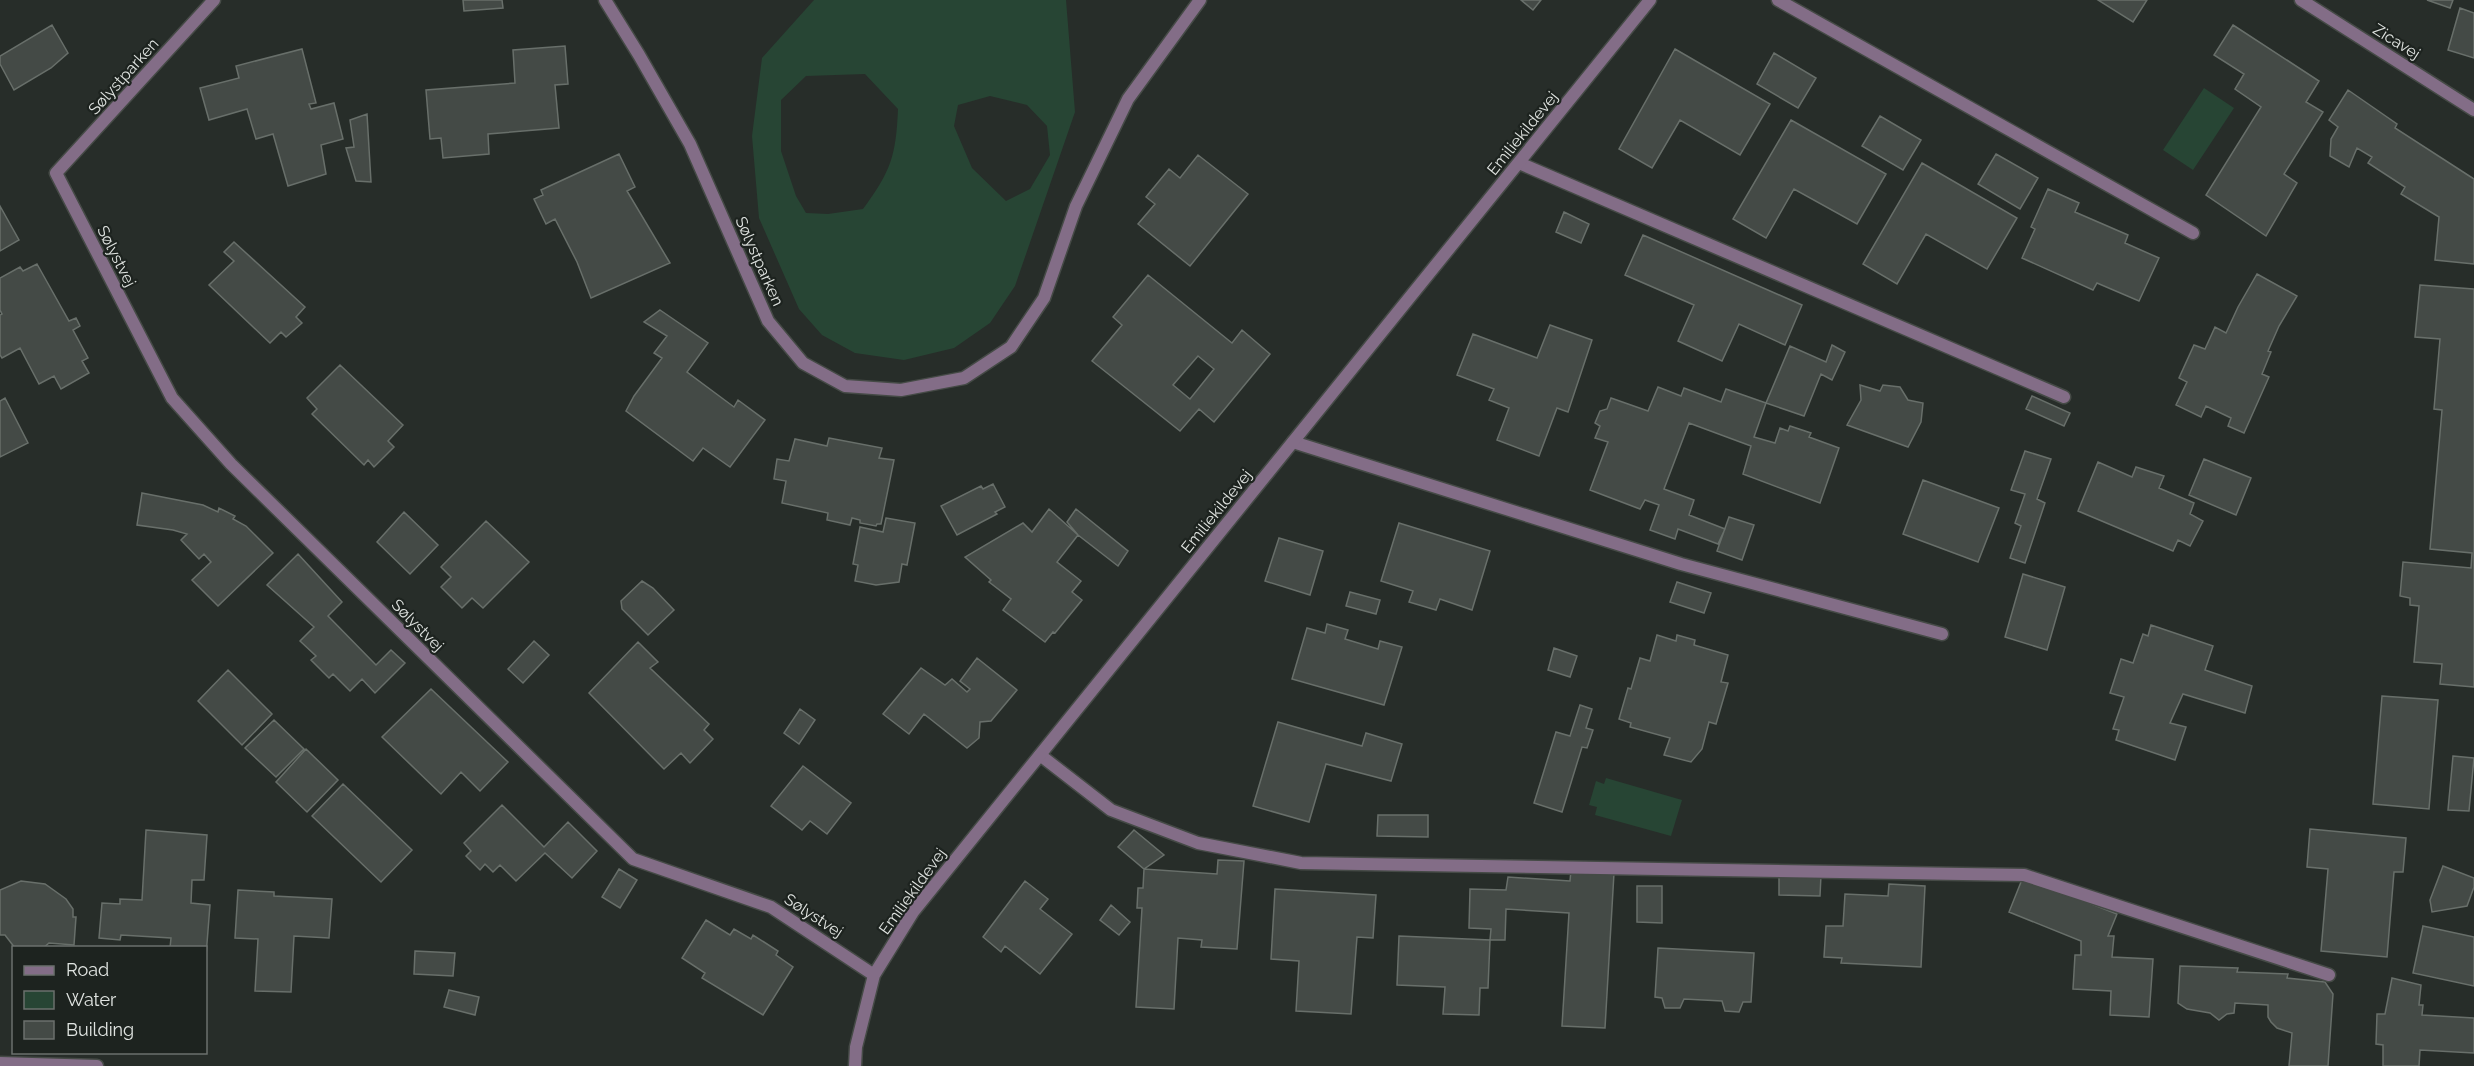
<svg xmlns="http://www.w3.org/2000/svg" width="2474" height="1066" font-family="Raleway,sans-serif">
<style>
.water{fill:#274534;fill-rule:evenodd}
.building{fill:#444a46;stroke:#686f6a;stroke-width:1.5;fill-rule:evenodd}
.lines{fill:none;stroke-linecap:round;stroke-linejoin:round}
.service-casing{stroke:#454a46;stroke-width:15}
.minor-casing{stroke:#454a46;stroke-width:15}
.tertiary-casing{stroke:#454a46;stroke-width:15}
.service{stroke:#836d87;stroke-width:12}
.minor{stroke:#836d87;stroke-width:12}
.tertiary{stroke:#836d87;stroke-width:12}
.labels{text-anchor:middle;stroke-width:4.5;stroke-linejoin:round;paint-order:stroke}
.street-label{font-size:16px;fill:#e0e4e1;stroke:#1d231f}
</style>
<rect width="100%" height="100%" fill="#272d29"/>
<!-- water -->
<path class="water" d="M814,0H1066L1075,112L1015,286L990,323L954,348L904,360L855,353L822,335L799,309L759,218L752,136L762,58ZM865,74L898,109C896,156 891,171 863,209L828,214L806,213L796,196L781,151V100L806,76ZM990,96L1027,105L1047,126L1050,155L1030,189L1006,201L972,168L954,126L958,105Z
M2204,88L2234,108L2193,170L2163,150Z
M1606,778L1682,800L1671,836L1595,815L1597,807L1589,805L1596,781L1604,784Z"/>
<!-- building -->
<path class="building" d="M463,0H502L503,8L464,11Z
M1521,0H1541L1533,10Z
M2098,0H2147L2133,22Z
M2427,0H2453L2450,8Z
M2460,8L2474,13V58L2448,50Z
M52,25L68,53L51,68L14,90L0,64V56Z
M2233,25L2319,81L2306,102L2323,112L2284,174L2297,183L2266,236L2206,195L2261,107L2235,89L2244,74L2214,55Z
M565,46L568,84L555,85L559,128L488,134L489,154L443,158L441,138L430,139L426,90L515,83L513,50Z
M302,49L316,103L309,104L311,109L334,103L343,139L321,145L326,174L288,186L273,134L256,139L247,109L209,120L200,88L239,78L236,66Z
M1675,49L1770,104L1740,155L1680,120L1652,168L1619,149Z
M1774,53L1816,78L1798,108L1757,84Z
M2348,90L2397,124L2395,128L2474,179V264L2435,260L2439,217L2401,194L2405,187L2368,163L2372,157L2357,148L2349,167L2330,156L2331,139L2338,127L2329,120Z
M367,114L371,182L356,181L346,148L354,147L350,120Z
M1880,116L1921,140L1903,170L1862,146Z
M1791,120L1886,174L1857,224L1794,189L1766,238L1733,219Z
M619,154L635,187L627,191L670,263L591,298L577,262L555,219L546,224L534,199L543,195L541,190Z
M1996,154L2038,178L2020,209L1978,184Z
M1198,155L1248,194L1190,266L1138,224L1155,204L1146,197L1169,169L1180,178Z
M1922,163L2017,218L1987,269L1926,234L1897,284L1863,264Z
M2048,189L2079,203L2075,212L2128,235L2125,243L2159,258L2139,301L2097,283L2093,290L2022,258L2035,229L2031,227Z
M0,206L19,240L0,251Z
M1564,212L1589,224L1581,243L1556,232Z
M1643,235L1802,305L1785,345L1739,324L1722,361L1678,341L1694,305L1625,275Z
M234,242L305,307L296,317L302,323L286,337L281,332L270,343L209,285L234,261L224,252Z
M37,264L69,321L76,318L80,326L73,330L88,358L82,361L89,373L61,389L54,376L39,384L20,348L2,358L0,355V315L2,314L0,310V278L20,267L23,271Z
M2257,274L2297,296L2279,326L2268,351L2271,352L2262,374L2269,377L2244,433L2228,426L2231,418L2206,406L2201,417L2176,405L2187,382L2179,378L2194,345L2205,349L2215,327L2226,333L2238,307Z
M1148,275L1232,343L1242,330L1270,354L1214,422L1199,409L1180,431L1092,361L1122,325L1113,317ZM1198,356L1214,369L1190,399L1173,385Z
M2420,285L2474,289V687L2440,684L2442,664L2414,662L2419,606L2410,605V598L2400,596L2403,562L2471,568L2472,553L2430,549L2442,410L2434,409L2440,339L2415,337Z
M660,310L708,343L687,372L734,407L738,400L765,420L730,467L703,448L693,461L626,411L634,396L662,358L654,353L667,336L644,322Z
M1550,325L1592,340L1568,412L1557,408L1539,456L1497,440L1509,408L1489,400L1494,389L1457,375L1473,334L1537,358Z
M1832,345L1845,352L1832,380L1821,374L1804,416L1766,403L1790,346L1826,362Z
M340,365L403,425L388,441L394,447L374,467L368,460L364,465L312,414L317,409L307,398Z
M1860,385L1880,391L1883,385L1900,387L1908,400L1923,403L1921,422L1908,447L1847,425L1861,400Z
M1658,387L1681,396L1684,388L1721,402L1726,389L1766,403L1754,437L1775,443L1780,428L1788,431L1790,426L1811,433L1809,437L1839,448L1820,503L1743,474L1751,446L1689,423L1664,489L1694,500L1689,515L1725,529L1718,544L1678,529L1675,539L1650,530L1659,505L1645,500L1640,509L1590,490L1608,442L1595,438L1600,426L1595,423L1600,411L1607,409L1611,398L1648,411Z
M2032,396L2070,413L2064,426L2026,409Z
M5,398L28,443L0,457V401Z
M829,438L882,448L879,458L894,460L881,524H877L876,526L860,523V520L852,518L850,525L827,520L828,513L782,503L786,481L774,479L777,459L789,461L795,439L827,446Z
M2025,451L2051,459L2037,499L2045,503L2025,563L2010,558L2021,526L2015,523L2025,494L2011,490Z
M2204,459L2251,478L2236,515L2189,495Z
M2098,462L2132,477L2136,467L2164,476L2159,488L2194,503L2190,514L2203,521L2190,546L2178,540L2173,551L2078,511Z
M1923,480L1999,508L1978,562L1903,534Z
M993,484L1005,507L995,512L997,514L957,535L941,506L981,486L983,489Z
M142,493L203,505L218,512L219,508L235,516L233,519L246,526L273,553L218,606L192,580L211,562L204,554L199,559L181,540L187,534L173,530L137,525Z
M1049,509L1078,535L1057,562L1081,581L1072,592L1082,600L1055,633L1053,632L1045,642L1003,610L1011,599L989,582L991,580L965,557L1023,523L1032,532Z
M1076,509L1128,551L1118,566L1078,535L1067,522Z
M404,512L438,545L410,574L377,542Z
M1729,517L1754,525L1742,560L1717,551Z
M886,518L915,523L907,565L902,564L899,582L876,585L855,581L858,565L853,564L860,527L883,532Z
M486,521L529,562L483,608L472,598L462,608L441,587L451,577L441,567Z
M1399,523L1490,551L1472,610L1440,599L1436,610L1409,602L1413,591L1381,581Z
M1279,538L1323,551L1310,595L1265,581Z
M298,554L342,602L328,616L376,665L391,650L405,663L375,693L362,679L350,691L333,674L329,678L311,660L316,656L300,641L314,627L267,585Z
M2023,574L2065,587L2047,650L2005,637Z
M642,581L653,588L674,610L648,635L622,609L621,601Z
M1677,582L1711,593L1704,613L1670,602Z
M1350,592L1380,600L1376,614L1346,606Z
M1327,624L1348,630L1345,639L1378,649L1380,641L1402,647L1384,705L1292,679L1307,628L1325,633Z
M2151,625L2213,646L2205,670L2252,686L2245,713L2183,694L2170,723L2186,727L2175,760L2116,740L2119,730L2113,729L2124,697L2110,693L2121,659L2133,663L2143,634L2148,636Z
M1657,635L1676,641L1677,635L1695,640L1694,645L1728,655L1721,682L1728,683L1716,724L1709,722L1702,749L1691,762L1664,755L1670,738L1630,727L1631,723L1619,719L1628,688L1631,689L1640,658L1650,661Z
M534,641L549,655L523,683L508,669Z
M638,642L658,662L650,668L709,724L704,730L713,739L690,763L681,753L664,769L589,693Z
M1554,648L1577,656L1570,677L1548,670Z
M977,658L1017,690L991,721L980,722L979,738L967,748L924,714L909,734L883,714L921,668L945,685L952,679L967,692L970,689L960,681Z
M228,670L272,714L242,745L198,701Z
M431,689L508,762L480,791L461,772L441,794L382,737Z
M2382,696L2438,700L2429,809L2373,804Z
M1580,705L1592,709L1586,728L1593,730L1587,748L1582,747L1562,812L1534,803L1556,732L1570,736Z
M800,709L815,720L799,744L784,733Z
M274,720L304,749L276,777L245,748Z
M1278,722L1362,746L1366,733L1402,744L1391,781L1326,764L1309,822L1253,806Z
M306,749L338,780L307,812L276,782Z
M2453,756L2474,758L2469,811L2448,810Z
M803,766L851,803L827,834L810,821L802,830L771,806Z
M343,784L412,850L381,882L312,816Z
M502,805L544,847L568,822L597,851L572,878L545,853L516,881L500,865L493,872L485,864L480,870L466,856L471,851L464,843Z
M1378,815H1428V837L1377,836Z
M2310,829L2406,838L2403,872H2394L2387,957L2321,951L2328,869L2307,867Z
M146,830L207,835L204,880H192L191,903L210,905L206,956V948H170L171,938L121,935L120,940L99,938L102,903L120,904V899L142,900Z
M1134,830L1164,855L1144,869L1118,847Z
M1218,860L1244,861L1237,949L1201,947L1202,940L1178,938L1174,1009L1136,1007L1142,908H1137L1138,888H1143L1144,869L1217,874Z
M2443,866L2474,878V887L2467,906L2432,912L2430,900Z
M619,869L637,880L620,908L602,897Z
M1571,870L1614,873L1605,1028L1562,1026L1569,913L1506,909L1505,940H1490L1491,929L1469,928L1470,889L1506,890L1508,877L1570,881Z
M1779,874L1821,875L1820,896L1779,895Z
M2023,877L2117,914L2108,936H2114L2112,957L2153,959L2149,1017L2110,1015L2111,991L2073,989L2075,955H2081V941L2009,912Z
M21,881L45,884L66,899L73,909V917H76L74,945L49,943L43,948H15L5,935H0V890Z
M1025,881L1048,899L1040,909L1072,934L1040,974L1005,946L1001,952L983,937Z
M1889,884L1925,886L1921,967L1841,963L1842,958L1824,957L1826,926H1843L1845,894L1888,896Z
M1637,886H1662V923L1637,922Z
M1275,889L1376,895L1373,938L1357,937L1351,1014L1296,1011L1299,961L1271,959Z
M238,890L274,892V896L332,899L329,938L294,936L291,992L255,991L258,939L235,938Z
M1111,905L1130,922L1119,935L1100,920Z
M706,920L730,935L734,929L751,939L753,935L778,951L776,955L793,967L763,1015L702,978L705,973L682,958Z
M2423,926L2474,937V986L2413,973Z
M1399,936L1490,940L1488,988H1480L1479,1015L1443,1014L1445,987L1397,985Z
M1658,948L1754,953L1751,1002H1743L1739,1012L1725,1011L1722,1001L1684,999L1680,1008H1665L1662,998L1655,997Z
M415,951L455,953L453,976L414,974Z
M2180,966L2238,968L2237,972L2288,974L2287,978L2325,982L2333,994L2328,1066H2289L2292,1033L2277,1028L2271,1022L2268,1017V1005L2235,1003L2234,1013L2227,1014L2219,1020L2210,1013L2187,1009L2178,1003Z
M2392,978L2421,985L2419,1005H2423L2422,1015L2474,1018V1053L2420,1050L2419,1066H2383V1045L2376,1044L2377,1014H2385Z
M449,990L479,997L475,1015L444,1007Z"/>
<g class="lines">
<!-- service casing -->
<g class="service-casing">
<path id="service" d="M1778,0L2193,233
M1519,163L2064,397
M1293,442L1681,564L1942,634
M1040,755L1111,810L1198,843L1301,863L2024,875L2329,975"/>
</g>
<!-- minor casing -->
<g class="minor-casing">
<path id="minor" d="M214,0L56,173L172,398L231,464L633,859L771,907L874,975
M605,0L639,55L690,144L768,321L803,363L845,386L901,390L964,378L1011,347L1044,298L1076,206L1128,99L1200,0
M2301,0L2474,110
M855,1066L856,1047L874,975L913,912L1650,0"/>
</g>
<!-- tertiary casing -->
<g class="tertiary-casing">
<path id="tertiary" d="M0,1063L97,1066"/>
</g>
<!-- service -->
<use href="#service" class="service"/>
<!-- minor -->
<use href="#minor" class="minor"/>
<!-- tertiary -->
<use href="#tertiary" class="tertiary"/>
</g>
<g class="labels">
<!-- street labels -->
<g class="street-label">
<text transform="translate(2397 41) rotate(32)" y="6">Zicavej</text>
<text transform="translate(123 76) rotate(-48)" y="6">Sølystparken</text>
<text transform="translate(1522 133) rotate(-51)" y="6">Emiliekildevej</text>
<text transform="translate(117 256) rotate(63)" y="6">Sølystvej</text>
<text transform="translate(760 261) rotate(66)" y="6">Sølystparken</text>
<text transform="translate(1216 511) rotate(-51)" y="6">Emiliekildevej</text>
<text transform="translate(418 625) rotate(45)" y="6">Sølystvej</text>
<text transform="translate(912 891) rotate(-54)" y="6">Emiliekildevej</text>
<text transform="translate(814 915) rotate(33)" y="6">Sølystvej</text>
</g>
</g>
<!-- legend -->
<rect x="12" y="946" width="195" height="108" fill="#1d231f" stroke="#6b706d" stroke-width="1.5"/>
<rect x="24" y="966" width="30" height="9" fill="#836d87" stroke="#6b706d" stroke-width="1.5"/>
<text x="66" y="976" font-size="18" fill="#e0e4e1">Road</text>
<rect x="24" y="991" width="30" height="18" fill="#274534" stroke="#6b706d" stroke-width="1.5"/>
<text x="66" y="1006" font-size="18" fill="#e0e4e1">Water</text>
<rect x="24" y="1021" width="30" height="18" fill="#444a46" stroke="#6b706d" stroke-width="1.5"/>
<text x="66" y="1036" font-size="18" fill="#e0e4e1">Building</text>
</svg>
